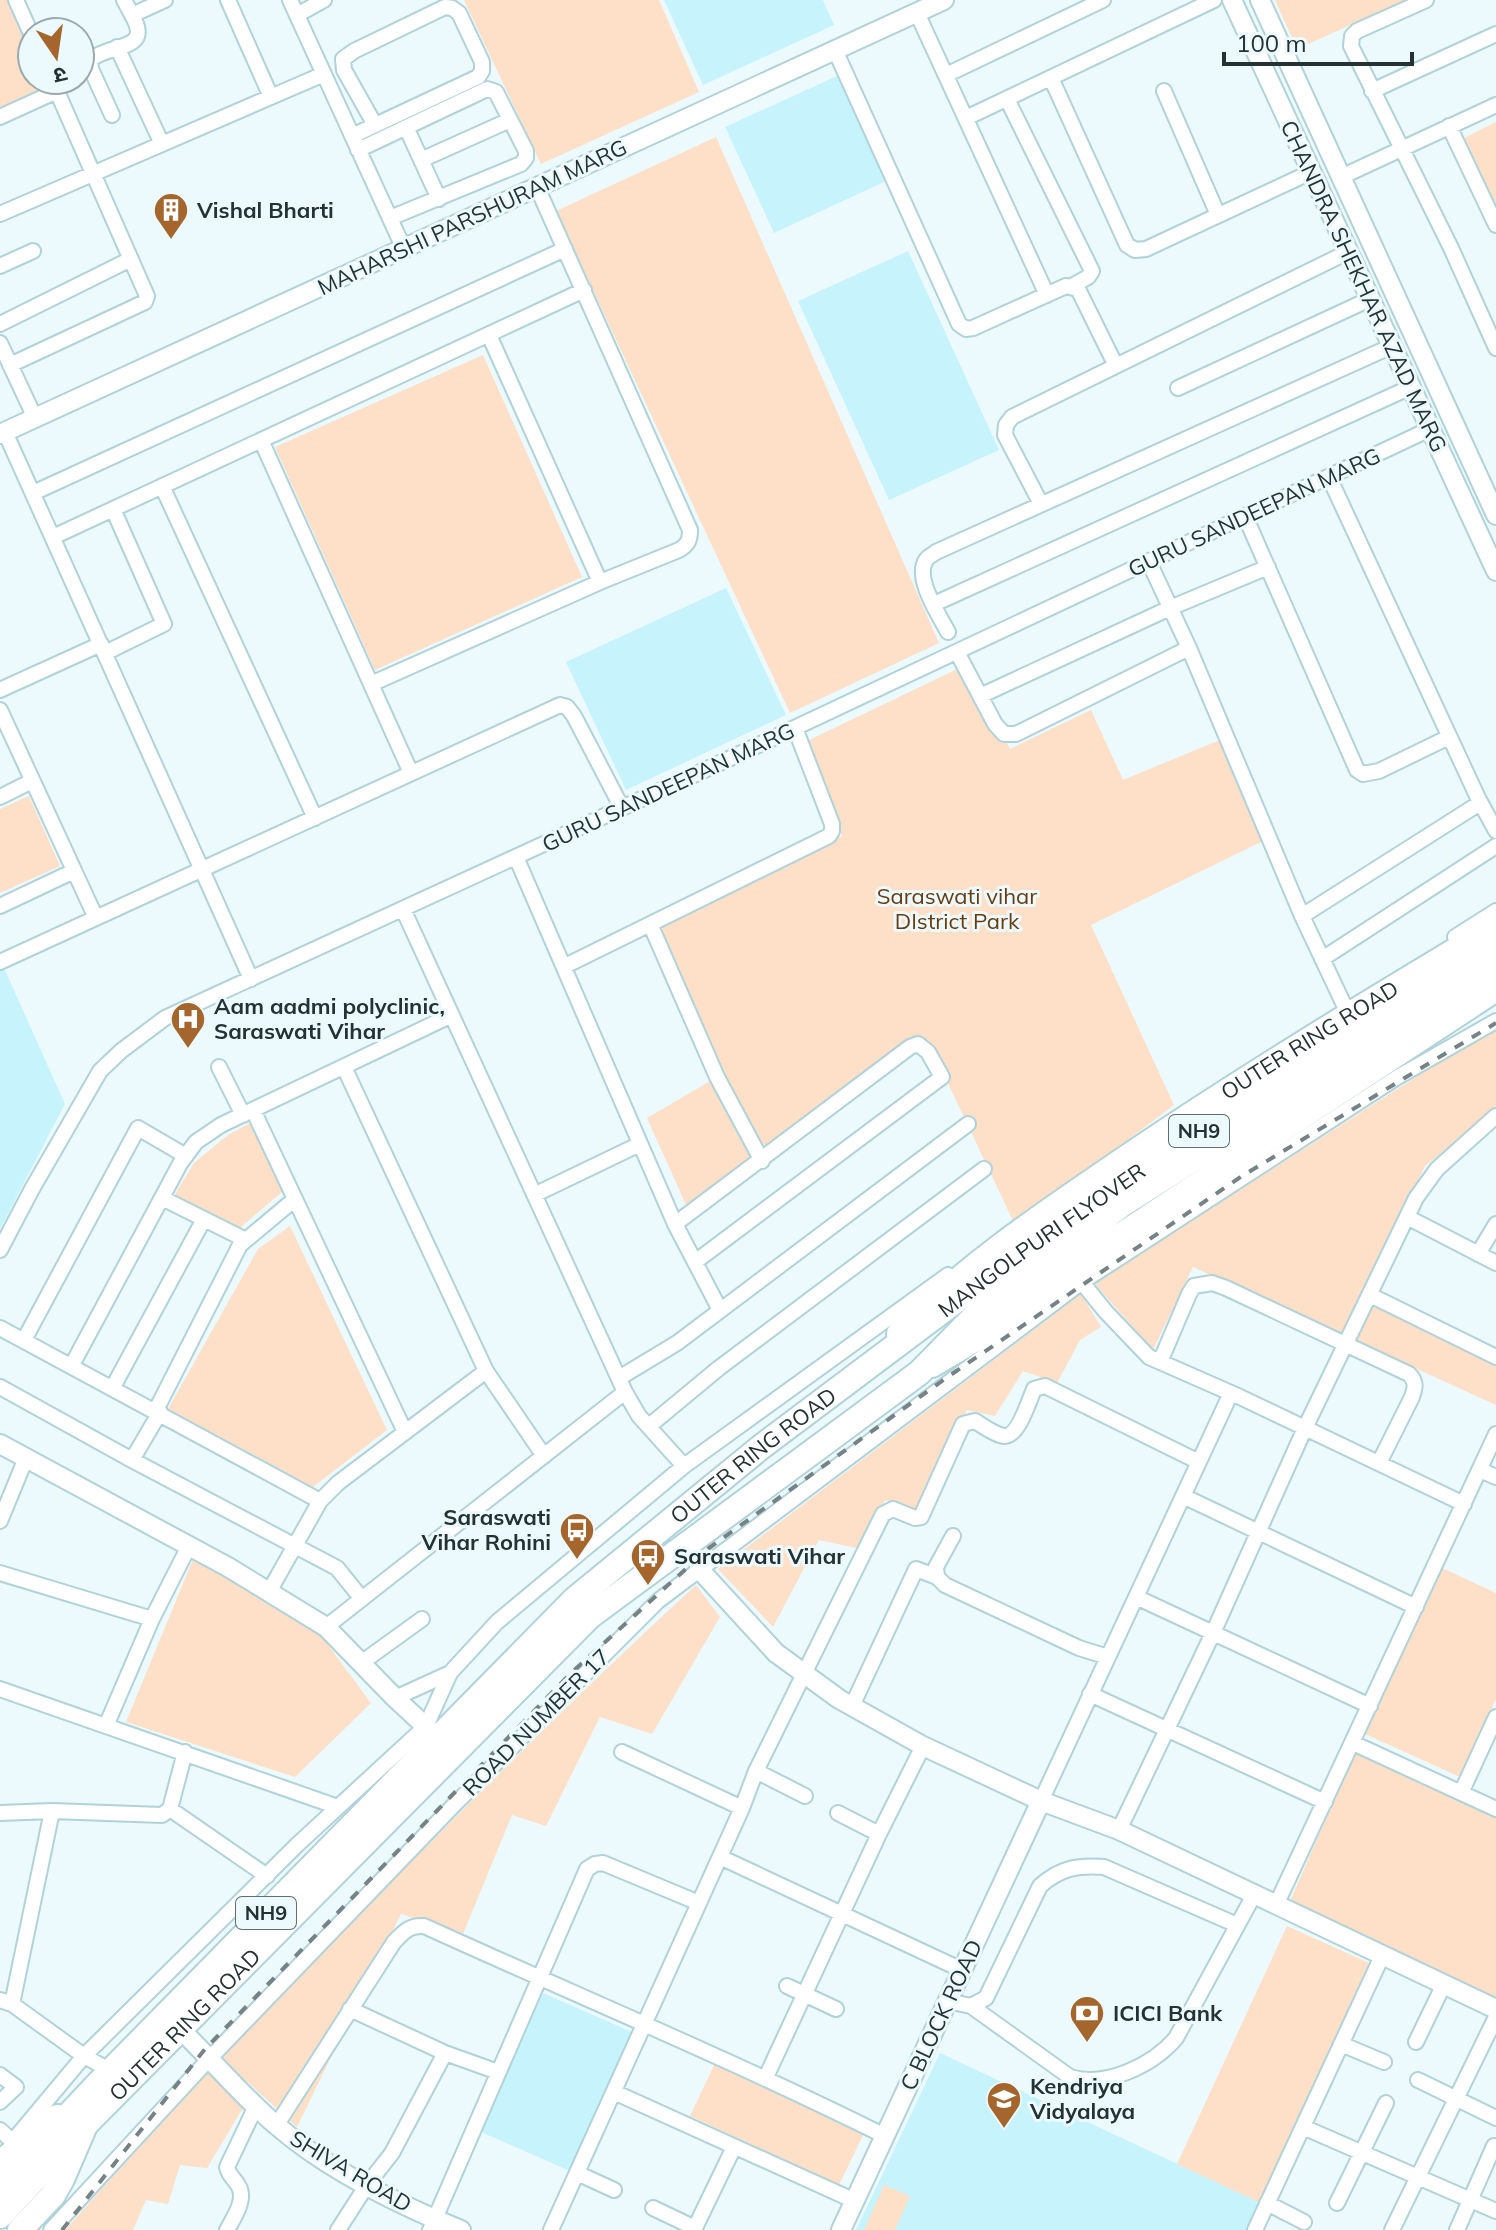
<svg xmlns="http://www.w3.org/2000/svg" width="1496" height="2230" font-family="Mulish,'Noto Sans Devanagari',sans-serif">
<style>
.built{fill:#c7f3fc}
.green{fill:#fedfc7}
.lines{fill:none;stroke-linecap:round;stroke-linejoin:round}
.minor-casing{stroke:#b0d2d9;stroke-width:18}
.tertiary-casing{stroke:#b0d2d9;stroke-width:22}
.primary-casing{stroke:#b0d2d9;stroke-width:28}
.trunk-casing{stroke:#b0d2d9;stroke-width:28}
.minor{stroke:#fff;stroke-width:14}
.tertiary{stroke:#fff;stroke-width:18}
.primary{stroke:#fff;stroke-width:24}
.trunk{stroke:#fff;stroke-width:24}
.rail{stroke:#758386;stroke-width:4;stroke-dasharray:10 10;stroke-linecap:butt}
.labels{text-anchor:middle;stroke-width:6;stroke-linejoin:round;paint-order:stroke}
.shield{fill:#ecfafd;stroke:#606e70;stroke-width:2}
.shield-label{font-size:20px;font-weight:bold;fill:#243234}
.poi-label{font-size:22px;font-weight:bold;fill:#243234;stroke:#ecfafd;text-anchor:start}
.street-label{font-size:22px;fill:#243234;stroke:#ecfafd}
.park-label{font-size:22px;fill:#683b0e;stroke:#ecfafd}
</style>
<rect width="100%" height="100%" fill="#ecfafd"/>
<!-- built -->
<path class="built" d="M664,0H823L834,25L703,85Z
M837,76L886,181L774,233L725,127Z
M908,251L999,450L889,500L798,301Z
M726,588L786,715L626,790L566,662Z
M4,968L65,1104L0,1229V970Z
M543,1993L632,2032L570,2171L481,2132Z
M940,2053L1261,2203L1248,2230H856Z"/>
<!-- green -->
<path class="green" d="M0,0H10L32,48V80H46L49,85L0,108Z
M464,0H659L699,92L541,164Z
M1275,0H1406L1297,49Z
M1496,122V204L1464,138Z
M716,137L939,643L790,713L556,211Z
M483,355L582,577L375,670L275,447Z
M970,663L1010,749L1091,710L1123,780L1222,739L1269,838L1091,925L1174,1105L1015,1225L928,1041L687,1207L647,1118L717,1077L651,926L842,836L807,741Z
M29,796L60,866L0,893V809Z
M1496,1026V1108L1425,1166L1362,1299L1496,1366V1405L1193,1267L1153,1350L1094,1283Z
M252,1122L283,1191L235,1232L172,1199L194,1163L228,1135Z
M290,1226L387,1430L313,1487L168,1409L258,1249Z
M1081,1294L1101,1327L1080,1340L1057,1383L1023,1371L995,1416L967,1410L918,1511L885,1500L861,1549L819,1540L773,1627L718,1569Z
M194,1557L320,1634L371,1703L295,1777L126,1722Z
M1442,1568L1496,1593V1699L1460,1777L1365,1734Z
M696,1585L720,1617L652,1734L600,1717L546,1826L512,1815L463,1934L401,1914L297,2127L221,2058C376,1897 531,1736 696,1585Z
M1355,1753L1496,1818V1997L1290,1901Z
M1287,1926L1371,1964L1261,2203L1177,2164Z
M717,2059L866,2129L839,2185L690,2116Z
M210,2068L243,2108L207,2168L180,2165L168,2204L146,2200L133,2230H65Z
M884,2185L910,2196L895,2230H864Z"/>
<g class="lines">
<!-- minor casing -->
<g class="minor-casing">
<path id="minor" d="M16,0L32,36
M124,0L132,15L165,0
M228,0L271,97
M290,0L404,249
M1426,0L1357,31L1352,36L1351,46L1451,248L1496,348
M917,13L1047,295
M297,15L324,0
M117,47L162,144
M835,50L959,324L966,329L973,328L1066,286L1078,289L1116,366
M946,75L1103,0
M1051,78L1127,245L1135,250L1146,249L1311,172
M1164,91L1218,215
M1372,91L1496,34
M1007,99L1092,271L1088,277L1072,286
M112,115L91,69L90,60C112,42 153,52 132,15
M0,117L57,91
M966,118L1214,0
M1449,126L1496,225
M406,127L439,199
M352,136L478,77L482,71V62L459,13L452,8L445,7L354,51L343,59L344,70L375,125
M358,150L487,89L496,92L526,151V158L521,164L390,218
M421,160L510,120
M1341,177L1496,105
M0,214L324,74
M0,266L33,251
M0,324L131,259
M489,335L600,582
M0,343L35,418
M10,365L145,302L147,296L52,80
M1178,388L1370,299
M5,432L251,979
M261,440L411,773
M1329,477L1478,798L1496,831
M162,486L315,818
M33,493L565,249
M1041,504L1005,435L1006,425L1012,417L1348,252
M1245,516L1357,770L1363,774L1379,771L1449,737
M53,537L584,290
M1149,562L1189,648L1302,916L1345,1007
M934,604L1411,387
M948,632C939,615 914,578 926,560C928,556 933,555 936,552L1392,346
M957,652L995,724L1004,734H1016L1189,648
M105,653L164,624L113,509
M371,684L600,582L679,550C688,545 690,540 690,530L537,187
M0,690L101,644
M980,696L1170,608L1268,567
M0,710L96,918
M0,797L32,781
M516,857L675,1224L720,1310
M0,906L74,871
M403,909L625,1392L639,1416L684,1466
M1302,916L1480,803
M651,926L717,1077L762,1161
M1455,937L1496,911
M1322,959L1496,846
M0,962L560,705L567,707L574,716L622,808
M565,966L829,836L832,831V824L795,728
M219,1067L243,1115
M344,1067L486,1371L544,1456
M253,1110L405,1432
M536,1194L640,1144
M162,1198L246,1240
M1409,1218L1496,1263
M675,1224L910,1047L918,1044L928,1052L942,1077L695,1262
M0,1250L32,1189L100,1071L121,1051L165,1018L735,756L1430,429
M1478,1254L1496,1224
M1076,1275L1106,1312L1149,1357L1240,1397L1464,1504
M1370,1295L1496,1357
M0,1328L320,1501
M24,1340L138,1128L186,1156
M1160,1362L1189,1294L1194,1286L1212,1283L1226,1288L1409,1374C1417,1382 1415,1388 1412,1397L1379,1463
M72,1365L181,1162L196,1142L221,1125L452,1015
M619,1378L677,1343L968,1124
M0,1387L132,1460L337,1568L362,1599
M113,1387L204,1219
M156,1410L240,1245L295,1199
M649,1426L719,1368L984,1169
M132,1460L160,1412
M1480,1470L1496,1477
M1183,1496L1416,1607
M0,1521L26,1458
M953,1536L936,1567L937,1577L945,1585L1079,1648L1108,1657
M0,1573L152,1619L189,1546
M270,1590L320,1501L338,1483L486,1371
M1136,1597L1370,1706
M326,1627L625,1392
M361,1663L422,1619
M0,1689L338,1807
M1090,1694L1325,1802
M395,1698L450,1673L497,1622L684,1466L948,1275
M852,1706L916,1569L937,1577
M106,1726L152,1619
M1353,1743L1496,1809
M622,1752L742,1808
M756,1771L805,1796
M1461,1793L1496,1717
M1041,1801L1231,1393
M170,1809L267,1876
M0,1813L52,1811L162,1815L170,1809L185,1752
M838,1813L879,1834
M1119,1830L1213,1633L1305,1428L1416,1198L1437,1169L1496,1116
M720,1857L962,1970
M1277,1903L1496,1434
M787,1986L836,2009
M0,2000L12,2004L84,2056L111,2071
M948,2001L971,2006L986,1998L1040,1886C1060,1868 1078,1865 1104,1867L1237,1925
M12,2004L52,1811
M971,2006L1070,2077C1106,2088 1153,2065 1176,2038L1255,1893
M350,2009L445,2053L498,2072
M1416,2042L1444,1984
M1341,2044L1384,2062
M0,2075L16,2087L0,2102
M766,2077L879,1834L923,1746
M1418,2080L1496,2118
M614,2092L855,2201
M276,2126L394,1942C404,1932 409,1925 424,1926C578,1996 734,2061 885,2136
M1303,2127L1496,2211
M0,2130L13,2142
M13,2141L84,2056L298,1844L426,1726L450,1673
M577,2173L614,2190
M1267,2203L1304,2222
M1337,2203L1386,2103
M653,2208L695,2228
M51,2230L210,2058L454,1805L658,1601L1082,1282L1396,1078L1496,1021
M227,2230C234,2217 247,2199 238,2185C233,2177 229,2176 227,2167L256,2106
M338,2230L367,2185L392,2153L445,2053
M430,2230L587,1869L595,1864L603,1863L699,1903
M551,2230L742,1808L756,1771L883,1514L893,1509L915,1518L921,1517L963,1424L975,1421C983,1426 995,1435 1004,1436C1018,1437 1029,1401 1034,1389L1045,1386L1199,1462
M694,2230L734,2147
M1255,2230L1383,1954
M1392,2230L1496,2017
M1457,2230L1494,2146"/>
</g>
<!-- tertiary casing -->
<g class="tertiary-casing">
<path id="tertiary" d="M1232,0L1496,571
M1260,0L1496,515
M0,434L944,0
M0,1444L228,1567L326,1627L395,1698L438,1738
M699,1569L776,1653L839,1699L923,1746L1041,1801L1119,1830L1496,2009
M181,2030C213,2061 242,2096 276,2125C329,2171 397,2204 461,2230
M841,2230L1041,1801"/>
</g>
<!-- primary casing -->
<g class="primary-casing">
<g id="primary">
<path id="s1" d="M899,1334C965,1267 1042,1215 1120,1162C1242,1079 1369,1002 1496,926"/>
<path d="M932,1365L977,1338L1071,1268L1496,989"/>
<path d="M0,2163L57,2117"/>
<path d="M20,2230L53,2195L62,2179L84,2128"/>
</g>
</g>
<!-- trunk casing -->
<g class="trunk-casing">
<g id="trunk">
<path id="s2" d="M0,2188L95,2087L575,1599L761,1447L1014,1257L1172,1148L1496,943"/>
<path id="s3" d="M0,2216L84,2126L590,1616L919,1373L978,1313L1124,1203L1496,968"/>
</g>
</g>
<!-- minor -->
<use href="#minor" class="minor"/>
<!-- tertiary -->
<use href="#tertiary" class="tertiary"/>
<!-- primary -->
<use href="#primary" class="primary"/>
<!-- trunk -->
<use href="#trunk" class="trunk"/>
<!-- rail -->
<path class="rail" d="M62,2230L205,2049L571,1673L709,1548L949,1376L1242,1176L1496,1023"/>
</g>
<!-- icons -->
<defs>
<g id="building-pin" transform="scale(1.8)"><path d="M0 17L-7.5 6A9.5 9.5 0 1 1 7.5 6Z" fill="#a5662e" stroke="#ecfafd"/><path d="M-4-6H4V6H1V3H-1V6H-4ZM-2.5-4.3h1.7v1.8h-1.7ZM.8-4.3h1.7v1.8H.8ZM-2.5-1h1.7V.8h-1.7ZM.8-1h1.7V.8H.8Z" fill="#fff"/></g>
<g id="hospital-pin" transform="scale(1.8)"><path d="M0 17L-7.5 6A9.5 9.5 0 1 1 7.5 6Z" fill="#a5662e" stroke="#ecfafd"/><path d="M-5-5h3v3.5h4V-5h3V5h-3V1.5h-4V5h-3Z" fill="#fff"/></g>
<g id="bus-pin" transform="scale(1.8)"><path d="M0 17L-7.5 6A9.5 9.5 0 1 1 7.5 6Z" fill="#a5662e" stroke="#ecfafd"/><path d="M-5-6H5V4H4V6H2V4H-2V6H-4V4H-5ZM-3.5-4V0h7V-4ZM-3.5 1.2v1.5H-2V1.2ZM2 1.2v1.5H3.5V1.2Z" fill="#fff"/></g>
<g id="bank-pin" transform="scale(1.8)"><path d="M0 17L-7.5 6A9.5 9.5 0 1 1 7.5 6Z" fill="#a5662e" stroke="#ecfafd"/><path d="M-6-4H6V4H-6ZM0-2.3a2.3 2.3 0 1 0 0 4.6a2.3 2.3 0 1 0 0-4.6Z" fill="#fff"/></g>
<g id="school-pin" transform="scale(1.8)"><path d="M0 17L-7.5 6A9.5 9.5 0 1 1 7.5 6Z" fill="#a5662e" stroke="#ecfafd"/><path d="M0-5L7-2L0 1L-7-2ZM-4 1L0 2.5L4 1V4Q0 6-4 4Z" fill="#fff"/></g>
</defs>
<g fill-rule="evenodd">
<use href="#building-pin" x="171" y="210"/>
<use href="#hospital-pin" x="188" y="1019"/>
<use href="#bus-pin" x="577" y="1530"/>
<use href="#bus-pin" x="648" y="1556"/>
<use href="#bank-pin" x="1087" y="2013"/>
<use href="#school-pin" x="1004" y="2099"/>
</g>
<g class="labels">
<!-- shield labels -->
<g class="shield">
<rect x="1169" y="1115" width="60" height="32" rx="6"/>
<rect x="236" y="1897" width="60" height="32" rx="6"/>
</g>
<g class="shield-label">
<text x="1199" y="1138">NH9</text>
<text x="266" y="1920">NH9</text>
</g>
<!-- poi labels -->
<g class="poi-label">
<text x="197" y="218">Vishal Bharti</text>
<text x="214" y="1014">Aam aadmi polyclinic,<tspan x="214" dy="25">Saraswati Vihar</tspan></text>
<text x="551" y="1525" text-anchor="end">Saraswati<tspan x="551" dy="25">Vihar Rohini</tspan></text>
<text x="674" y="1564">Saraswati Vihar</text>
<text x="1113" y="2021">ICICI Bank</text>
<text x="1030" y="2094">Kendriya<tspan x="1030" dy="25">Vidyalaya</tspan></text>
</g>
<!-- street labels -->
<g class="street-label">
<text transform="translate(472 217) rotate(-25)" y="8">MAHARSHI PARSHURAM MARG</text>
<text transform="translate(1364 286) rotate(65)" y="8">CHANDRA SHEKHAR AZAD MARG</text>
<text transform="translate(1254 512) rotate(-25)" y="8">GURU SANDEEPAN MARG</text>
<text transform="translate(668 787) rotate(-25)" y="8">GURU SANDEEPAN MARG</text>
<text dy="8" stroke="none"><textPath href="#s1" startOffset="506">OUTER RING ROAD</textPath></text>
<text dy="8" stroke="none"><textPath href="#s2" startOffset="1412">MANGOLPURI FLYOVER</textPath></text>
<text dy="8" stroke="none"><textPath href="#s2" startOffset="1052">OUTER RING ROAD</textPath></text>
<text transform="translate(536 1722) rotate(-45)" y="8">ROAD NUMBER 17</text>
<text transform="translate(941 2015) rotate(-65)" y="8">C BLOCK ROAD</text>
<text dy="8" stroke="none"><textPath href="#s3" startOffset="266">OUTER RING ROAD</textPath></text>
<text transform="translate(351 2171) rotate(31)" y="8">SHIVA ROAD</text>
</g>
<!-- park labels -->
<g class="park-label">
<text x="957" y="904">Saraswati vihar<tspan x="957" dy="25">DIstrict Park</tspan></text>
</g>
</g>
<!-- north arrow -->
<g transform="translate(56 56) rotate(167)"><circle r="38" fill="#ecfafd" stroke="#9caaad" stroke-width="2"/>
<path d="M0-6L14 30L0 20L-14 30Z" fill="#a5662e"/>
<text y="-12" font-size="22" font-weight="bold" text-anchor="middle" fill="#243234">उ</text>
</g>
<!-- scale -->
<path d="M1224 52v12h188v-12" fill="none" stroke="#243234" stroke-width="4"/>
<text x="1236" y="52" font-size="24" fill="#243234" stroke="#ecfafd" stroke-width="6" paint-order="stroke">100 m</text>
</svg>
